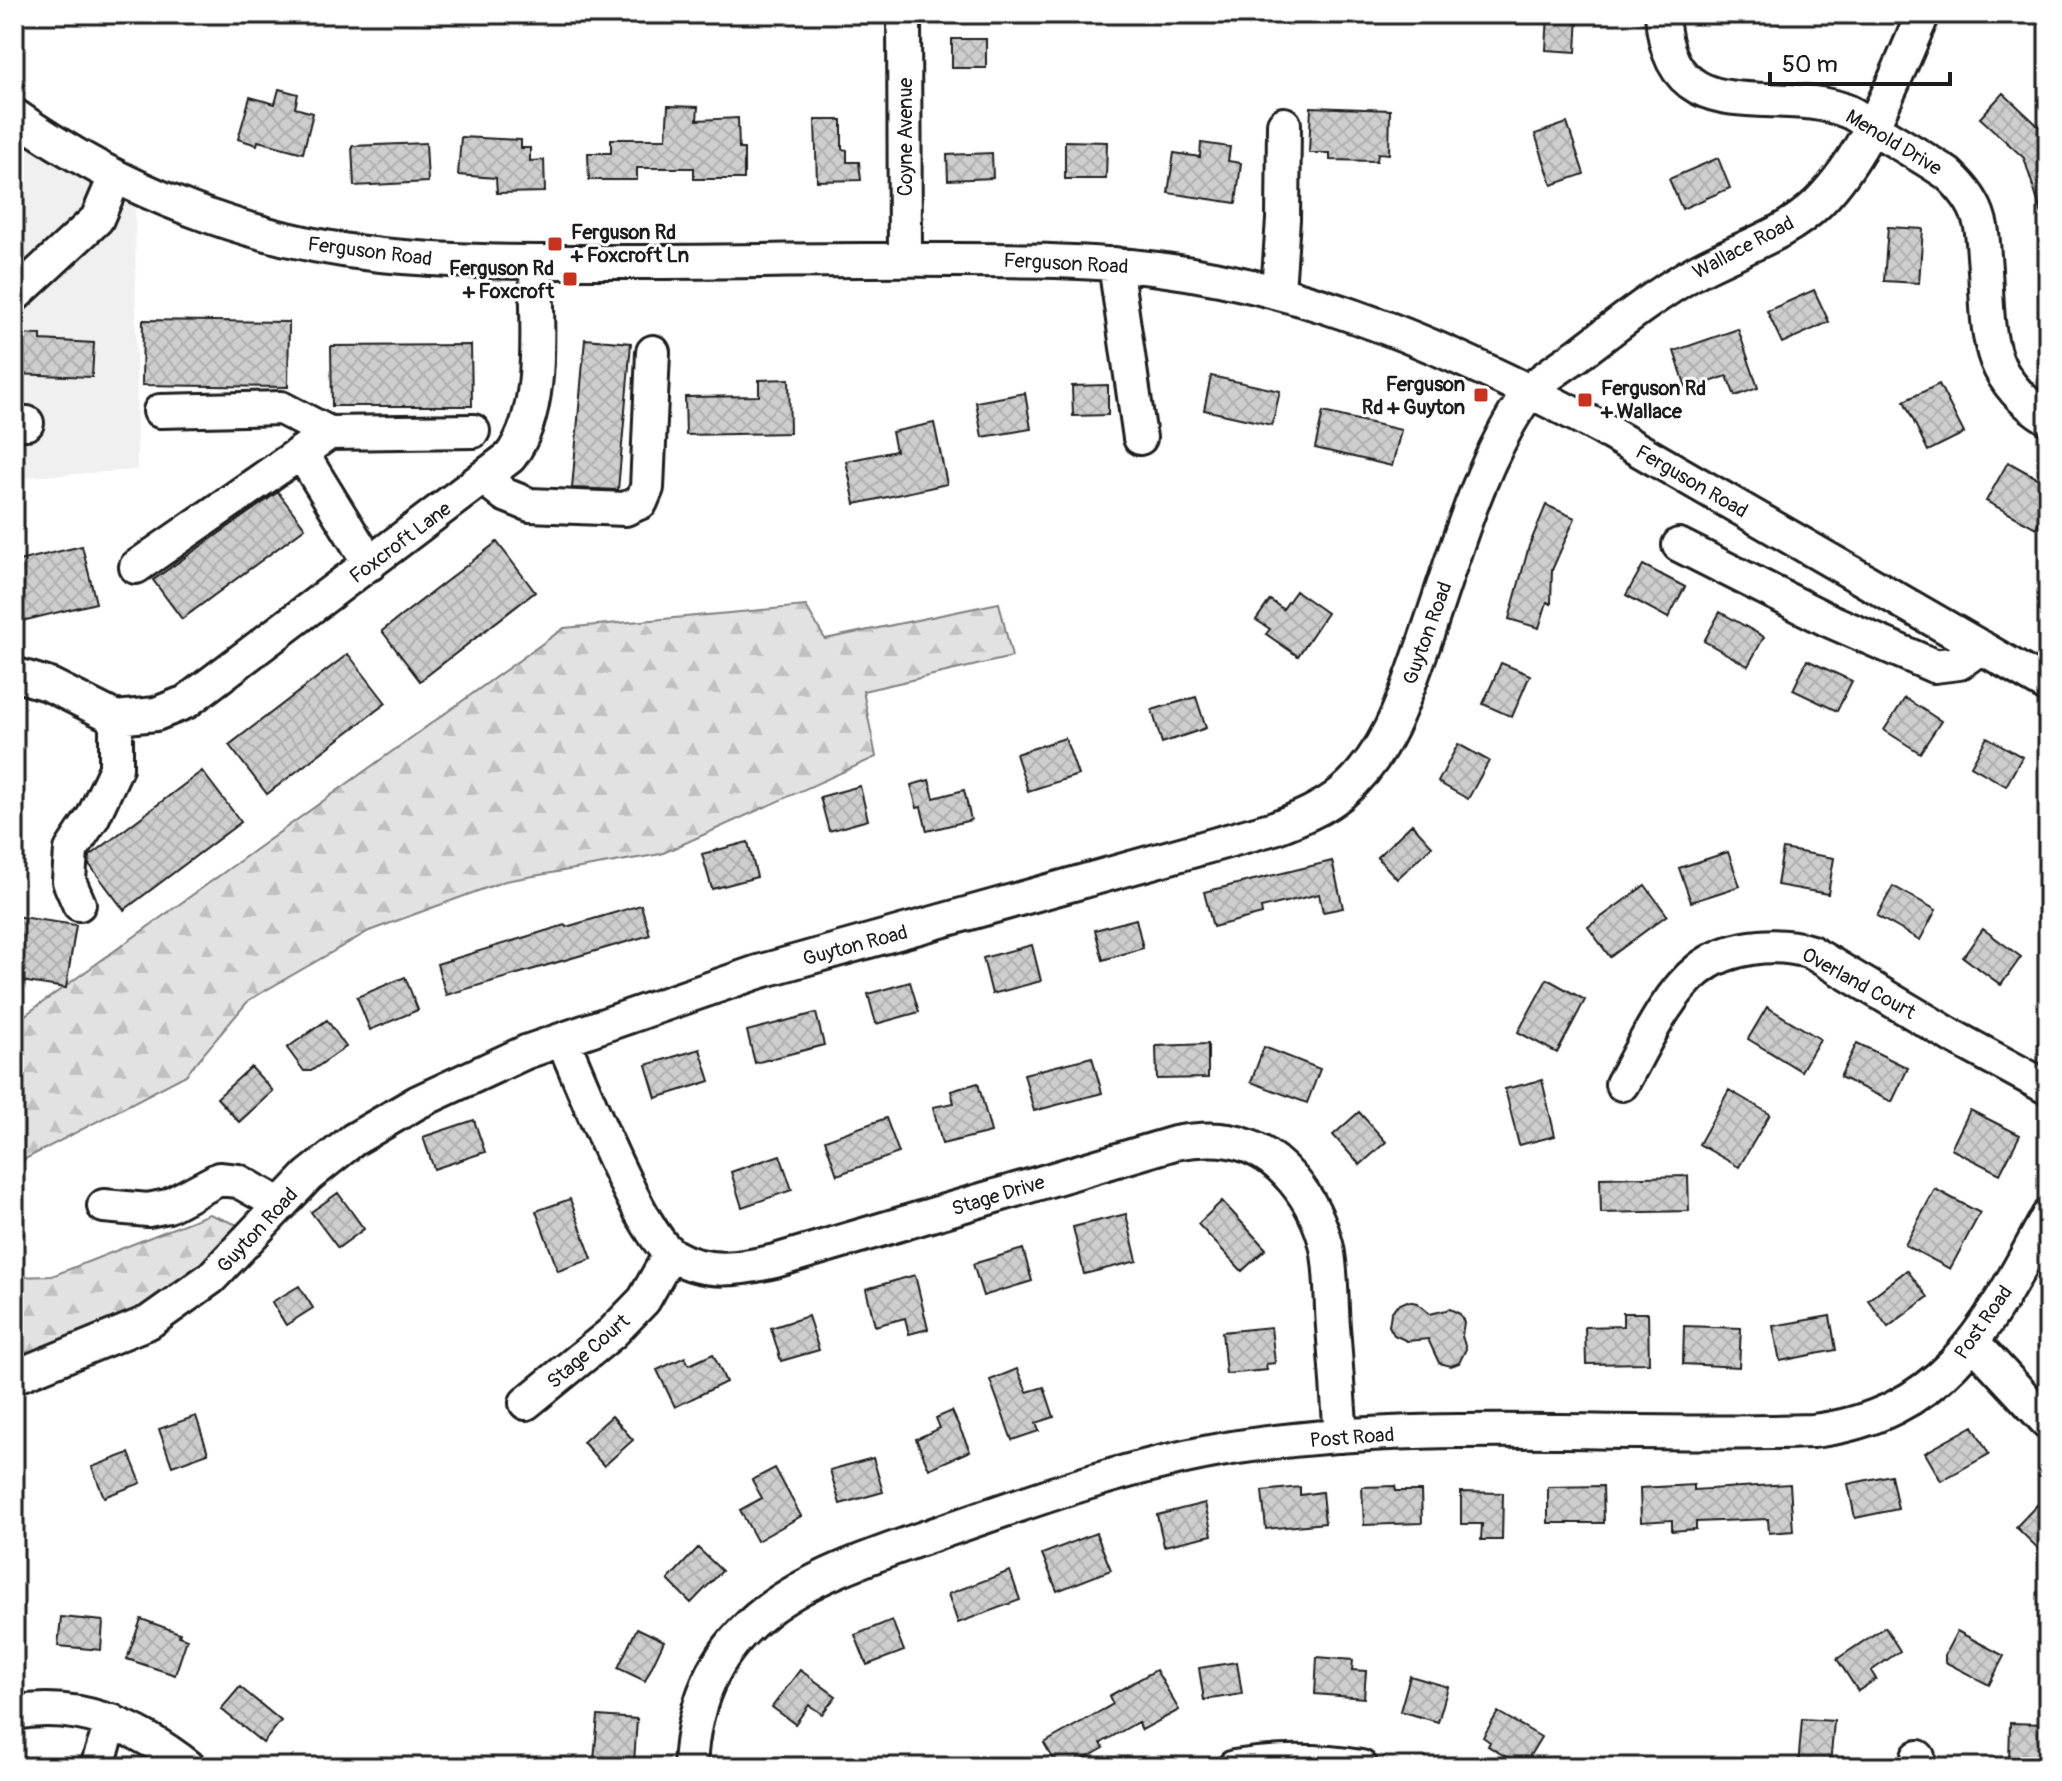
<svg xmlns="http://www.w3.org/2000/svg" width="2062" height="1781" font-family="Pangolin,sans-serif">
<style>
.built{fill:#f0f0f0}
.forest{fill:url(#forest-firs);stroke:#7f7f7f;stroke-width:2}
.building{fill:url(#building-cross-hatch);stroke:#1c1c1c;stroke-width:2}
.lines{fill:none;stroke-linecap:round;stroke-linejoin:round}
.minor-casing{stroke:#1c1c1c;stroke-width:38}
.minor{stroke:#fff;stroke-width:32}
.poi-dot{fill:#c8321e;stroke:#fff;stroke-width:3}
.labels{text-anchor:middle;stroke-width:6;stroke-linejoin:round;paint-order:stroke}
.street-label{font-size:20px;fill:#1c1c1c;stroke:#fff}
.poi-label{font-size:20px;font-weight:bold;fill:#1c1c1c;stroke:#fff;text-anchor:start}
</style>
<defs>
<pattern id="forest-firs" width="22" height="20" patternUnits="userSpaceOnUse" patternTransform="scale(2)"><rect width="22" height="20" fill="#e2e2e2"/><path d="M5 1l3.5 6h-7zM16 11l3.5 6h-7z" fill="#c1c1c1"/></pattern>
<pattern id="building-cross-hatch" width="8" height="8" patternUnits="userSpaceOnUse" patternTransform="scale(2)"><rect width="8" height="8" fill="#cecece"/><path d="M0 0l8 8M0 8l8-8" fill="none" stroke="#b0b0b0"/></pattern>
</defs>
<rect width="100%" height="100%" fill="#fff"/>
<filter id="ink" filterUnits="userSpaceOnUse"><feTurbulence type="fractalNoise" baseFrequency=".0125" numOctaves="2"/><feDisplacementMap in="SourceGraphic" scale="16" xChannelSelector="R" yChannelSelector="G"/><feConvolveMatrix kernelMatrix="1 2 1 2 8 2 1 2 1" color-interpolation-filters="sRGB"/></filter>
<g filter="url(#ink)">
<!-- built -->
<path class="built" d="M14,115L135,186L137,470L14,478Z"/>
<!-- forest -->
<path class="forest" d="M999,603L1012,657L863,691L876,757L661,854L505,881L369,931L249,1000L186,1075L25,1159L14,1170V1023L564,628L806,606L825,639Z
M209,1214L256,1232L227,1264L14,1377V1277L52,1276Z"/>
<!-- building -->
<path class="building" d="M1548,14H1578L1576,52L1546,50Z
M952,39H986V68H952Z
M279,89L298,94L295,108L313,113L303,153L258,141L257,145L238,139L250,97L275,104Z
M2003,93L2048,135V221H2044L2024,158L1980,118Z
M668,106L698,107L697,120L738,118L739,149H744V179H694V168H637V180H589L588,153H611V139H666Z
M1311,107L1390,110L1389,154L1378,153L1377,161L1330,160V153H1309Z
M815,120H842V149L847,150V162H859L861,180L817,181Z
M1567,123L1584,174L1552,185L1535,134Z
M461,137L521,140V148H530V161L544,160L545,192L497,193L496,178L458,175Z
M1065,141L1107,142L1106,179H1065Z
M426,143L428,182L354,186L352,146Z
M1201,143L1230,147L1228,161L1241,163L1236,203L1168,193L1174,153L1200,157Z
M992,153L993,178L948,180L947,155Z
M1718,158L1730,188L1682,209L1669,179Z
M1888,227L1923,229L1919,283L1884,281Z
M1814,290L1829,322L1782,343L1767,311Z
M143,320L289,322L288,387L142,385Z
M1738,329L1758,388L1735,396L1727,376L1687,390L1674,351Z
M15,334L41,335V340L94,343L92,377L14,374Z
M585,339L631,343L618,490L572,488Z
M471,345L472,406H332L331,346Z
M1211,376L1280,391L1272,425L1204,410Z
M789,379L790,433L686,435L685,397L759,396V380Z
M1939,384L1964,433L1928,451L1904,401Z
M1108,385V415L1073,416L1072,386Z
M1025,393L1031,429L982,437L976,402Z
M1323,412L1401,430L1392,466L1315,448Z
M934,423L947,484L855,504L846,461L896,451L892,432Z
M2008,462L2048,484V506L2036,528L1986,501Z
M278,492L305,528L182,619L153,580Z
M1546,505L1575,518L1552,570L1551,604L1547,602L1539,628L1509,619L1529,546Z
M497,542L535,592L420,681L382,631Z
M82,546L96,603L14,623V562Z
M1643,565L1685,587L1668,618L1626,595Z
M1296,591L1327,613L1298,656L1266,634L1270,629L1256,620L1270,600L1283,609Z
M1720,612L1764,637L1748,666L1704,641Z
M348,654L386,703L267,794L229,745Z
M1807,660L1852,681L1837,711L1793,690Z
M1501,663L1530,675L1512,717L1483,704Z
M1196,697L1206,728L1162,743L1152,710Z
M1905,698L1941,721L1920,753L1884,730Z
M1987,737L2022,757L2006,786L1971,766Z
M1065,738L1078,775L1028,791L1016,754Z
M1458,744L1489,761L1468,799L1438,782Z
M202,771L241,822L124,910L89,864L90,856Z
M929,780L934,798L964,790L971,820L927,831L921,807L917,808L911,785Z
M860,786L868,820L829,831L820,797Z
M1412,824L1432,846L1397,879L1377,857Z
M748,842L757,877L712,889L702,854Z
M1783,849L1834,858L1828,894L1777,885Z
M1728,852L1740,886L1691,902L1679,868Z
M1332,861L1343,908L1323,912L1319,894L1261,908L1262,914L1213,927L1204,892Z
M1645,885L1667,915L1610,957L1588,927Z
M1893,886L1936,910L1920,940L1877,916Z
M641,905L650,935L446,995L437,964L565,925L566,927Z
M14,916L76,925L66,988L14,980Z
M1136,919L1143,948L1103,960L1095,930Z
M1983,929L2021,957L2001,985L1963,957Z
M1032,945L1041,981L992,994L983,958Z
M405,977L418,1010L370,1030L357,997Z
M1547,979L1585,1000L1557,1053L1518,1032Z
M910,982L919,1012L876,1024L868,994Z
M1767,1007L1820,1039L1801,1071L1748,1039Z
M816,1013L824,1045L755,1063L747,1031Z
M327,1020L346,1047L311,1071H304L287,1048Z
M1857,1043L1908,1068L1892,1102L1840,1077Z
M1208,1044V1078L1157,1079L1156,1046Z
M1264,1047L1320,1069L1307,1103L1251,1082Z
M700,1049L710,1081L656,1098L646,1065Z
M1092,1057L1102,1093L1034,1111L1024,1074Z
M251,1067L273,1091L239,1122L217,1098Z
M1542,1080L1555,1136L1519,1145L1505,1089Z
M978,1083L991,1132L942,1144L933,1107L954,1103L951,1091Z
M1729,1090L1770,1114L1739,1167L1699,1144Z
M1970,1110L2020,1135L2000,1174L1951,1149Z
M1359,1112L1386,1142L1360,1165L1333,1135Z
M886,1118L899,1153L837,1175L825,1140Z
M474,1120L485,1152L434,1169L423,1137Z
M780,1155L792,1190L742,1207L731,1172Z
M1688,1176L1689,1211L1601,1213L1600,1178Z
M1935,1189L1980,1213L1950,1269L1905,1245Z
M338,1193L364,1229L338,1248L311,1212Z
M570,1199L592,1259L558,1271L536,1211Z
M1222,1201L1266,1249L1242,1271L1198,1224Z
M1126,1214L1137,1261L1084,1274L1073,1227Z
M1023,1249L1032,1281L983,1296L973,1264Z
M1907,1270L1928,1297L1888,1327L1868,1300Z
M915,1275L928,1329L909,1334L905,1318L875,1326L866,1289Z
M299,1286L313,1308L286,1325L272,1302Z
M1407,1301L1417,1303L1430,1314L1450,1309L1460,1314L1464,1322L1462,1336L1466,1349L1459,1363L1451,1366L1439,1363L1428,1339L1407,1341L1394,1335L1389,1326L1391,1313L1396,1306Z
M1623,1313H1648L1649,1363L1586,1364L1585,1327L1623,1326Z
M808,1316L819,1350L781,1361L771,1328Z
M1830,1316L1836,1350L1780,1361L1773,1326Z
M1684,1326L1741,1328L1739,1367L1683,1364Z
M1271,1327L1275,1363L1266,1364L1267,1370L1226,1374L1222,1332Z
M713,1354L726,1382L675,1407L657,1370L685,1357L689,1365Z
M1017,1369L1027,1392L1044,1387L1054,1417L1036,1423L1039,1431L1012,1440L990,1380Z
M952,1411L970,1451L929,1469L916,1439L940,1428L936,1418Z
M196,1416L208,1453L172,1466L159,1429Z
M612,1416L633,1440L604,1466L583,1442Z
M1973,1426L1989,1454L1941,1481L1925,1453Z
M129,1453L141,1483L104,1497L92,1467Z
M873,1458L883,1492L840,1504L830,1470Z
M775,1468L801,1516L757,1541L740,1510L762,1498L752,1480Z
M1891,1475L1898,1509L1855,1518L1848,1484Z
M1790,1484L1793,1531L1769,1533L1768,1519L1696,1522V1529L1672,1531V1520L1641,1522L1640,1488L1694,1485V1490Z
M1395,1486L1396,1491H1421L1422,1523L1364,1525L1362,1487Z
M1603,1486L1604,1523H1548V1487Z
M1300,1487V1495L1322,1492L1325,1523L1266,1529L1262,1491Z
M1461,1492L1503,1493L1502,1540H1481L1482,1524H1461Z
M1205,1503L1212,1535L1164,1546L1157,1515Z
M2038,1504L2048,1514V1558L2016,1527Z
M1096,1533L1111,1570L1057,1591L1042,1554Z
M698,1548L722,1571L691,1603L668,1580Z
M1010,1571L1020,1600L958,1623L948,1594Z
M61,1617L103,1621L101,1650L58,1646Z
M141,1619L180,1633L179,1636L187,1639L175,1675L127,1659Z
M892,1620L904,1651L867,1665L855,1635Z
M1885,1627L1900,1651L1871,1671L1876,1679L1858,1691L1837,1659Z
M637,1628L664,1641L645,1681L618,1668Z
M1957,1631L2004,1656L1989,1685L1945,1662V1654Z
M1317,1657L1353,1660L1352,1670L1366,1671L1364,1698L1315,1694Z
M1237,1662L1242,1694L1204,1700L1199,1668Z
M800,1670L836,1696L822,1714L809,1705L795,1724L772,1707Z
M1156,1670L1179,1710L1142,1730L1138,1722L1101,1743L1104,1748L1070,1767H1058L1044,1743L1113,1704L1109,1696Z
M1410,1676L1448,1687L1438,1722L1400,1711Z
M240,1687L281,1721L263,1743L221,1709Z
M1498,1712L1541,1737L1523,1767L1488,1746L1490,1742L1483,1737Z
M598,1716L637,1719L634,1763L594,1760Z
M1802,1719L1834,1721L1830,1767H1798Z
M2010,1723L2045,1724L2044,1763H2009Z"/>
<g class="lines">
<!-- minor casing -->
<g class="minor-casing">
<path id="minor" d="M904,14L905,260
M1662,14C1669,137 1776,81 1849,112C1860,117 1870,126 1880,132C1903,146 1926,159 1948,174C1961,186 1974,201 1979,219C1983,230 1983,244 1984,256C1990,326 1979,375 2048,418
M14,115C121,191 250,242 381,255C461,263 541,262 621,262C732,262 842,259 952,260C1021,260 1091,260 1159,269C1320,290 1459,353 1601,428L2048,686
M1115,264L1140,438
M1278,291L1283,219L1284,124
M14,296L97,219L115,177
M160,411L281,408L329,433
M14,423H27
M301,452L370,564
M485,479L505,495L530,505L625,509L641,502L647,488L653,352
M1679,545L1826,619L1934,666L1959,663L1981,647
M136,567L329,433L473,431
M14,674L50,685L116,718
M116,718L156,714L186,702L510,457C547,409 536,321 536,262
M79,904L69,881L71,850L93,817L116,768V718
M563,1041C582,1083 641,1237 674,1256C706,1275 741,1269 775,1261L1175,1143C1192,1140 1211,1138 1229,1141C1280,1149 1316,1201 1327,1248C1332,1273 1331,1301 1333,1327C1336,1363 1338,1400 1341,1436
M1622,1084C1642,1049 1666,995 1698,970C1727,946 1775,941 1811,952L1952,1036L2048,1088
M104,1206L148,1210L168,1206L219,1179L238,1181L281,1205
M1974,1343L2048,1423
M14,1377L149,1322L211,1278L308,1176L353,1140L418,1102L526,1052L758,972L1274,828C1298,819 1323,809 1343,792C1388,754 1406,694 1425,640C1454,558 1477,467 1527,395C1537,381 1564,365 1579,354C1617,325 1655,295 1697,271C1737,249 1785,236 1818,203C1866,156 1896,76 1923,14
M526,1403L612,1333L644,1300L670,1254
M14,1713C81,1701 138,1727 189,1767
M97,1767L112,1721
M690,1767C697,1611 815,1576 941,1532C1038,1498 1136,1463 1238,1447C1429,1418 1622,1438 1813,1431C1947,1415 1990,1323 2048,1216
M1234,1767C1277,1760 1318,1760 1361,1767
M1917,1767L1918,1757"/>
</g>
<!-- minor -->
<use href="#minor" class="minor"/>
</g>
</g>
<!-- markers -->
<g class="poi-dot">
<rect x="547" y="236" width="16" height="16" rx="4"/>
<rect x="562" y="271" width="16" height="16" rx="4"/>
<rect x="1473" y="387" width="16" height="16" rx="4"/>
<rect x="1577" y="392" width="16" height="16" rx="4"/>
</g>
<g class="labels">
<!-- street labels -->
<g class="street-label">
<text transform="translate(905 137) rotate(-90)" y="7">Coyne Avenue</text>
<text transform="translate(1894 142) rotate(31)" y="7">Menold Drive</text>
<text transform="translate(1743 247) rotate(-28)" y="7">Wallace Road</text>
<text transform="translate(370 251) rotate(7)" y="7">Ferguson Road</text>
<text transform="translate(1066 263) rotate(3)" y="7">Ferguson Road</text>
<text transform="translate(1692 481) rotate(30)" y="7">Ferguson Road</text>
<text transform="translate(400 542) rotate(-37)" y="7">Foxcroft Lane</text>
<text transform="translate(1427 633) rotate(-70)" y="7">Guyton Road</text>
<text transform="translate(855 945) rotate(-15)" y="7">Guyton Road</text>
<text transform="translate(1859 983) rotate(29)" y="7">Overland Court</text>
<text transform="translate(998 1195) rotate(-17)" y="7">Stage Drive</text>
<text transform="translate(257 1230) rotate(-47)" y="7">Guyton Road</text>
<text transform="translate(1983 1322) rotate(-55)" y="7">Post Road</text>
<text transform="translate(588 1351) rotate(-41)" y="7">Stage Court</text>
<text transform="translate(1352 1437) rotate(-4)" y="7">Post Road</text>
</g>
<!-- poi labels -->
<g class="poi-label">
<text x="571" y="239">Ferguson Rd<tspan x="571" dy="23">+ Foxcroft Ln</tspan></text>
<text x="554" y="275" text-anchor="end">Ferguson Rd<tspan x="554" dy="23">+ Foxcroft</tspan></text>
<text x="1465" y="391" text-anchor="end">Ferguson<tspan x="1465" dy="23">Rd + Guyton</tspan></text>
<text x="1601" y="395">Ferguson Rd<tspan x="1601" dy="23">+ Wallace</tspan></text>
</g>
</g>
<!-- margin -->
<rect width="2062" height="1781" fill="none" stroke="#fff" stroke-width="48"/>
<rect x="24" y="24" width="2014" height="1733" fill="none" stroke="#1c1c1c" stroke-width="3" filter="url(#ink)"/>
<!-- scale -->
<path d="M1770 72v12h180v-12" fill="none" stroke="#1c1c1c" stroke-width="4"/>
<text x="1782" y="72" font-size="24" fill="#1c1c1c" stroke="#ffffff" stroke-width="6" paint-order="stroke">50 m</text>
</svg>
